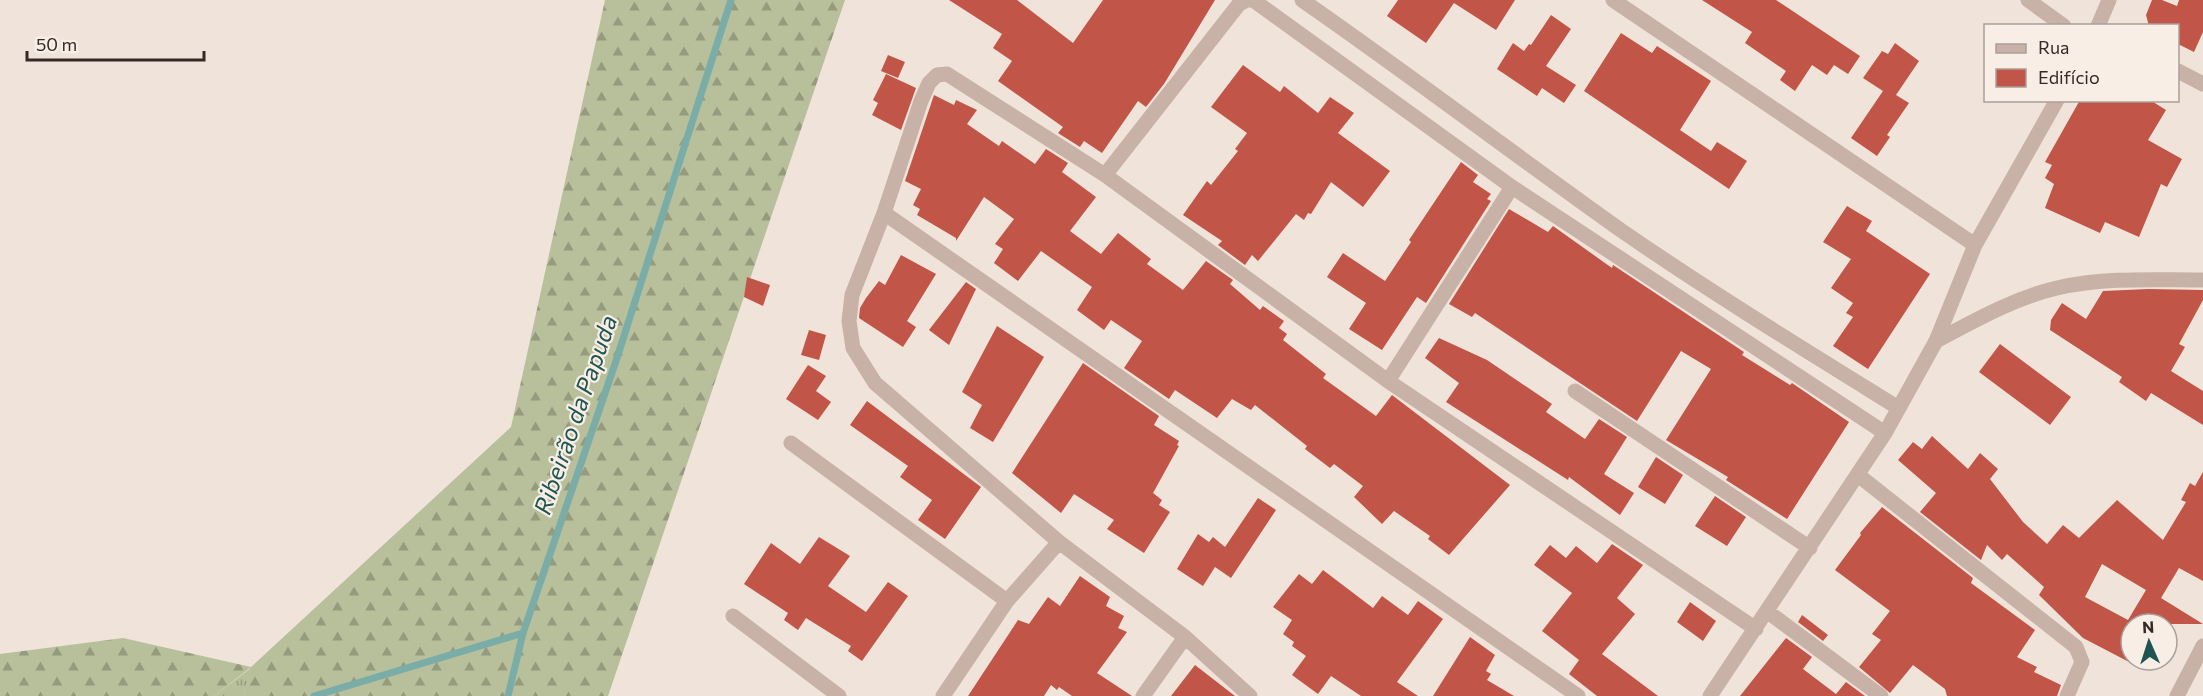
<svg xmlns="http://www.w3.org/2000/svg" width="2203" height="696" font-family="Commissioner,sans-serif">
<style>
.grass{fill:url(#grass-tufts)}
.forest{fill:url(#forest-firs)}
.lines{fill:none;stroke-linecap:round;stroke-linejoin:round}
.stream{stroke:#7aaca8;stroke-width:7}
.building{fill:#c15547;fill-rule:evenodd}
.minor{stroke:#c8b1a6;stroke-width:15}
.labels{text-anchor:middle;stroke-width:4.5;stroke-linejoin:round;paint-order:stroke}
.water-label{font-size:24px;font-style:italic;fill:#1e5451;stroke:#f8eee6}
</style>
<defs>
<pattern id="grass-tufts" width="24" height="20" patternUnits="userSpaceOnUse" patternTransform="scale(1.5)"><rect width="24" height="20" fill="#b7bf9b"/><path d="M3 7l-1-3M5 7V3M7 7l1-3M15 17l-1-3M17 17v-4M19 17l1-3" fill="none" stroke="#969b7e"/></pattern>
<pattern id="forest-firs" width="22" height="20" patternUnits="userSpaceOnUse" patternTransform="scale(1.5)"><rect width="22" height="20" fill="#b7bf9b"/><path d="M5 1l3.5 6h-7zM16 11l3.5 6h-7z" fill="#969b7e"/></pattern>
</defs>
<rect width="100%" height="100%" fill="#f0e3da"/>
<!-- grass -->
<path class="grass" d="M251,668L244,696H214Z"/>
<!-- forest -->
<path class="forest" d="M605,0H845L608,696H244L250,668L214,696H0V654L123,638L251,667L511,427Z"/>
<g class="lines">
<!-- stream -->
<path class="stream" d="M314,696L523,633
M508,696L523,633L617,358L731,0"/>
</g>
<!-- building -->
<path class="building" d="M949,0H1017L1073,43L1103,0H1215L1164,84L1146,107L1138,101L1102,153L1084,141L1080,147L1058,133L1063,127L998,81L1012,61L993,48L1002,34Z
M1398,0H1515L1496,30L1454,3L1426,43L1387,16Z
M1702,0H1776L1860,56L1848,74L1834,65L1827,75L1812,65L1795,91L1780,80L1786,71L1745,43L1752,32Z
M2152,0H2162L2177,6L2179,0H2203V32L2194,52L2178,44V26H2149L2146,15Z
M1551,15L1571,29L1546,66L1576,85L1564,103L1542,88L1537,96L1497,69L1513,43L1524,51L1529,44L1531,45Z
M1621,33L1652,53L1657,46L1711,81L1680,130L1711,151L1717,142L1747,161L1729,189L1584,91Z
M1895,43L1919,61L1896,95L1909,103L1887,135L1890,137L1877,156L1851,138L1883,91L1863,78L1882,51L1888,54Z
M888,55L905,62L898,78L881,71Z
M1243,65L1280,92L1284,86L1318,113L1330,97L1354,113L1338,133L1390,171L1363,207L1331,182L1311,214L1308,213L1304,220L1296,214L1258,261L1252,255L1245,265L1218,245L1222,241L1183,215L1207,181L1211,185L1238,151L1235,149L1247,133L1211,107Z
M886,74L916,88L901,130L872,115L878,103L873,100Z
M934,95L954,105L956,100L977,110L967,124L999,146L1002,141L1035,164L1046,149L1068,163L1062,172L1096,197L1070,231L1101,254L1118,233L1151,259L1147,264L1183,290L1206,261L1233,280L1230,284L1260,310L1263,306L1284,321L1279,328L1287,334L1283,340L1326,374L1323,378L1376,416L1392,395L1510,485L1449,555L1428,539L1430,536L1394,511L1382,524L1354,497L1363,486L1334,464L1330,468L1305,449L1307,446L1255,405L1251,410L1232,399L1217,418L1175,390L1169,399L1124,368L1142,341L1111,320L1104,330L1077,310L1092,287L1041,251L1018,281L994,263L1003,249L995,244L1014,219L984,197L956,241V238L917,215L920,209L913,205L921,189L905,181Z
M2080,100H2150L2166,110L2148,140L2182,159L2167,187L2161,184L2139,237L2105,222L2100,233L2045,208L2054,184L2045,178L2052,165L2045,162Z
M1461,162L1478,175L1473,182L1491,194L1487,199L1491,201L1426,303L1417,297L1382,350L1349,329L1366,303L1327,277L1343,253L1385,281L1411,242L1409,240Z
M1847,206L1872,221L1866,231L1930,274L1868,369L1833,346L1853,317L1846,313L1853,303L1831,288L1851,259L1823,242Z
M1509,209L1548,232L1553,226L1612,268L1613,265L1744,352L1742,355L1790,385L1792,383L1849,422L1787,519L1726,480L1728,477L1666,440L1711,369L1681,351L1637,421L1475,313L1472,317L1449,304Z
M901,255L936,274L907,321L916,327L903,347L859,318L860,308L866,298L879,281L885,285Z
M747,277L770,285L763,306L744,297Z
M966,282L976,289L949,345L929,330Z
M2148,289L2203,290V300L2179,344L2185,347L2171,371L2203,391V425L2151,393L2146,401L2119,382L2122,377L2050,330L2051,320L2062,303L2086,319L2103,291Z
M997,326L1044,357L993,442L970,428L982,405L962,392Z
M809,330L826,335L819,360L801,355Z
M1439,338L1487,360L1552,404L1546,412L1585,439L1599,419L1627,437L1604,474L1634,493L1620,515L1569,477L1568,480L1446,402L1459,383L1425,358Z
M2000,344L2071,397L2050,425L1979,372Z
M1083,363L1159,416L1154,425L1179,441L1177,445L1179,446L1153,493L1162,500L1159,505L1170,512L1144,553L1107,529L1114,520L1074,494L1061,513L1012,473Z
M808,365L826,376L816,391L831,402L818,420L786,399Z
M867,401L981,487L945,539L918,520L932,500L900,477L908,466L850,425Z
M1932,436L1968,469L1980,453L1998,469L1990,479L2023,522L2047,544L2063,525L2079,538L2117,500L2163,540L2186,502L2181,500L2190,483L2195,486L2203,472V581L2179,568L2161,598L2203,624H2131V663L2083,638L2039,595L2044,587L2007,554L2002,560L1987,545L1981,560L1920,512L1936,493L1898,460L1913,442L1922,449ZM2102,564L2146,590L2128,620L2085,597Z
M1656,457L1683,475L1665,504L1638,487Z
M1715,496L1746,517L1727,546L1695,526Z
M1258,498L1276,510L1231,578L1215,567L1203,586L1177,569L1198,534L1209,542L1213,537L1225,547Z
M1882,507L1973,578L1971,583L2035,630L2017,657L2037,667L2034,672L2061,685L2057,696H1947L1945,689L1913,665L1890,693L1859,667L1881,640L1872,634L1890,611L1835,570L1861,535L1860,533Z
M819,537L850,556L828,586L866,612L888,582L908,596L862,661L848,651L851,646L806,618L798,630L784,620L788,613L744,584L771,543L800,564Z
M1612,544L1643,565L1617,598L1635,614L1602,654L1658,696H1597L1569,674L1579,660L1542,631L1572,593L1534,565L1550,545L1566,558L1576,546L1597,563Z
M1323,570L1373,608L1382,596L1408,615L1418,601L1443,619L1397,682L1418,696H1361L1331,676L1318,694L1292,675L1306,656L1292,646L1294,642L1283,634L1292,620L1273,607L1299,574L1312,584Z
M1080,576L1110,597L1106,606L1124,616L1118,628L1127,632L1097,673L1132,696H1072L1059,687L1057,690L1051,685L1044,696H968L1018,620L1029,624L1048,597L1060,606Z
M1690,602L1716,621L1703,641L1677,622Z
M1802,615L1828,635L1823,641L1798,622Z
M1470,637L1495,655L1486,671L1491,674L1487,680L1514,696H1433Z
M1786,638L1812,657L1803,669L1836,694L1846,682L1865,696H1740Z
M1195,665L1235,696H1171Z"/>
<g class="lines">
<!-- minor -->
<path class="minor" d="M1248,0H1253L1512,187L1885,433
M1302,0C1410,75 1515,155 1622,231C1712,293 1805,350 1897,407
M1613,0L1975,245
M2028,0L2064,26
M2098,26L2109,0
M2178,71L2203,84
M1105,175L1239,4L1247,0
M884,213L1578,696
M1936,341C1974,321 2014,298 2057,288C2105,277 2155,280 2203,280
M1388,381L1512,187
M1575,391L1810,548
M791,443L1007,601
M1858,475L2076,647L2082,662L2067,696
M1768,612L1881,696
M733,616L839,696
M943,696L1007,601L1059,542
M1143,696L1185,637
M1250,696L1185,637L1059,542L875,383L853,348L849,321L852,295L884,213L921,101L929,83L937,75L947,74L1105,175L1388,381L1756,629
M1710,696L1885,433L1936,341L1975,245L2057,100
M2177,696L2203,646"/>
</g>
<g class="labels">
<!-- water labels -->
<g class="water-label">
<text transform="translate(576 415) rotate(-71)" y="8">Ribeirão da Papuda</text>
</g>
</g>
<!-- legend -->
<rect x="1984" y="24" width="195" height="78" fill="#f8eee6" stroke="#aa9f9a" stroke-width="1.5"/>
<rect x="1996" y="44" width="30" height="9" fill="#c8b1a6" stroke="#aa9f9a" stroke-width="1.5"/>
<text x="2038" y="54" font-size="18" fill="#342927">Rua</text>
<rect x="1996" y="69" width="30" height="18" fill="#c15547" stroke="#aa9f9a" stroke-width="1.5"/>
<text x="2038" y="84" font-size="18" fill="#342927">Edifício</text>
<!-- north arrow -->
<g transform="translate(2149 642) rotate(357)"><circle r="28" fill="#f8eee6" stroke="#aa9f9a" stroke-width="1.5"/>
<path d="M0-4.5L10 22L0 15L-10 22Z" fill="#1e5451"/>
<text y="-9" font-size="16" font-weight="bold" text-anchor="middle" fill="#342927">N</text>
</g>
<!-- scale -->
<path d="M27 51v9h177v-9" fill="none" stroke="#342927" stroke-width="3"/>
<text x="36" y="51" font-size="18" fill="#342927" stroke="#f8eee6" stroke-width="4.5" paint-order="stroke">50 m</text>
</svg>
